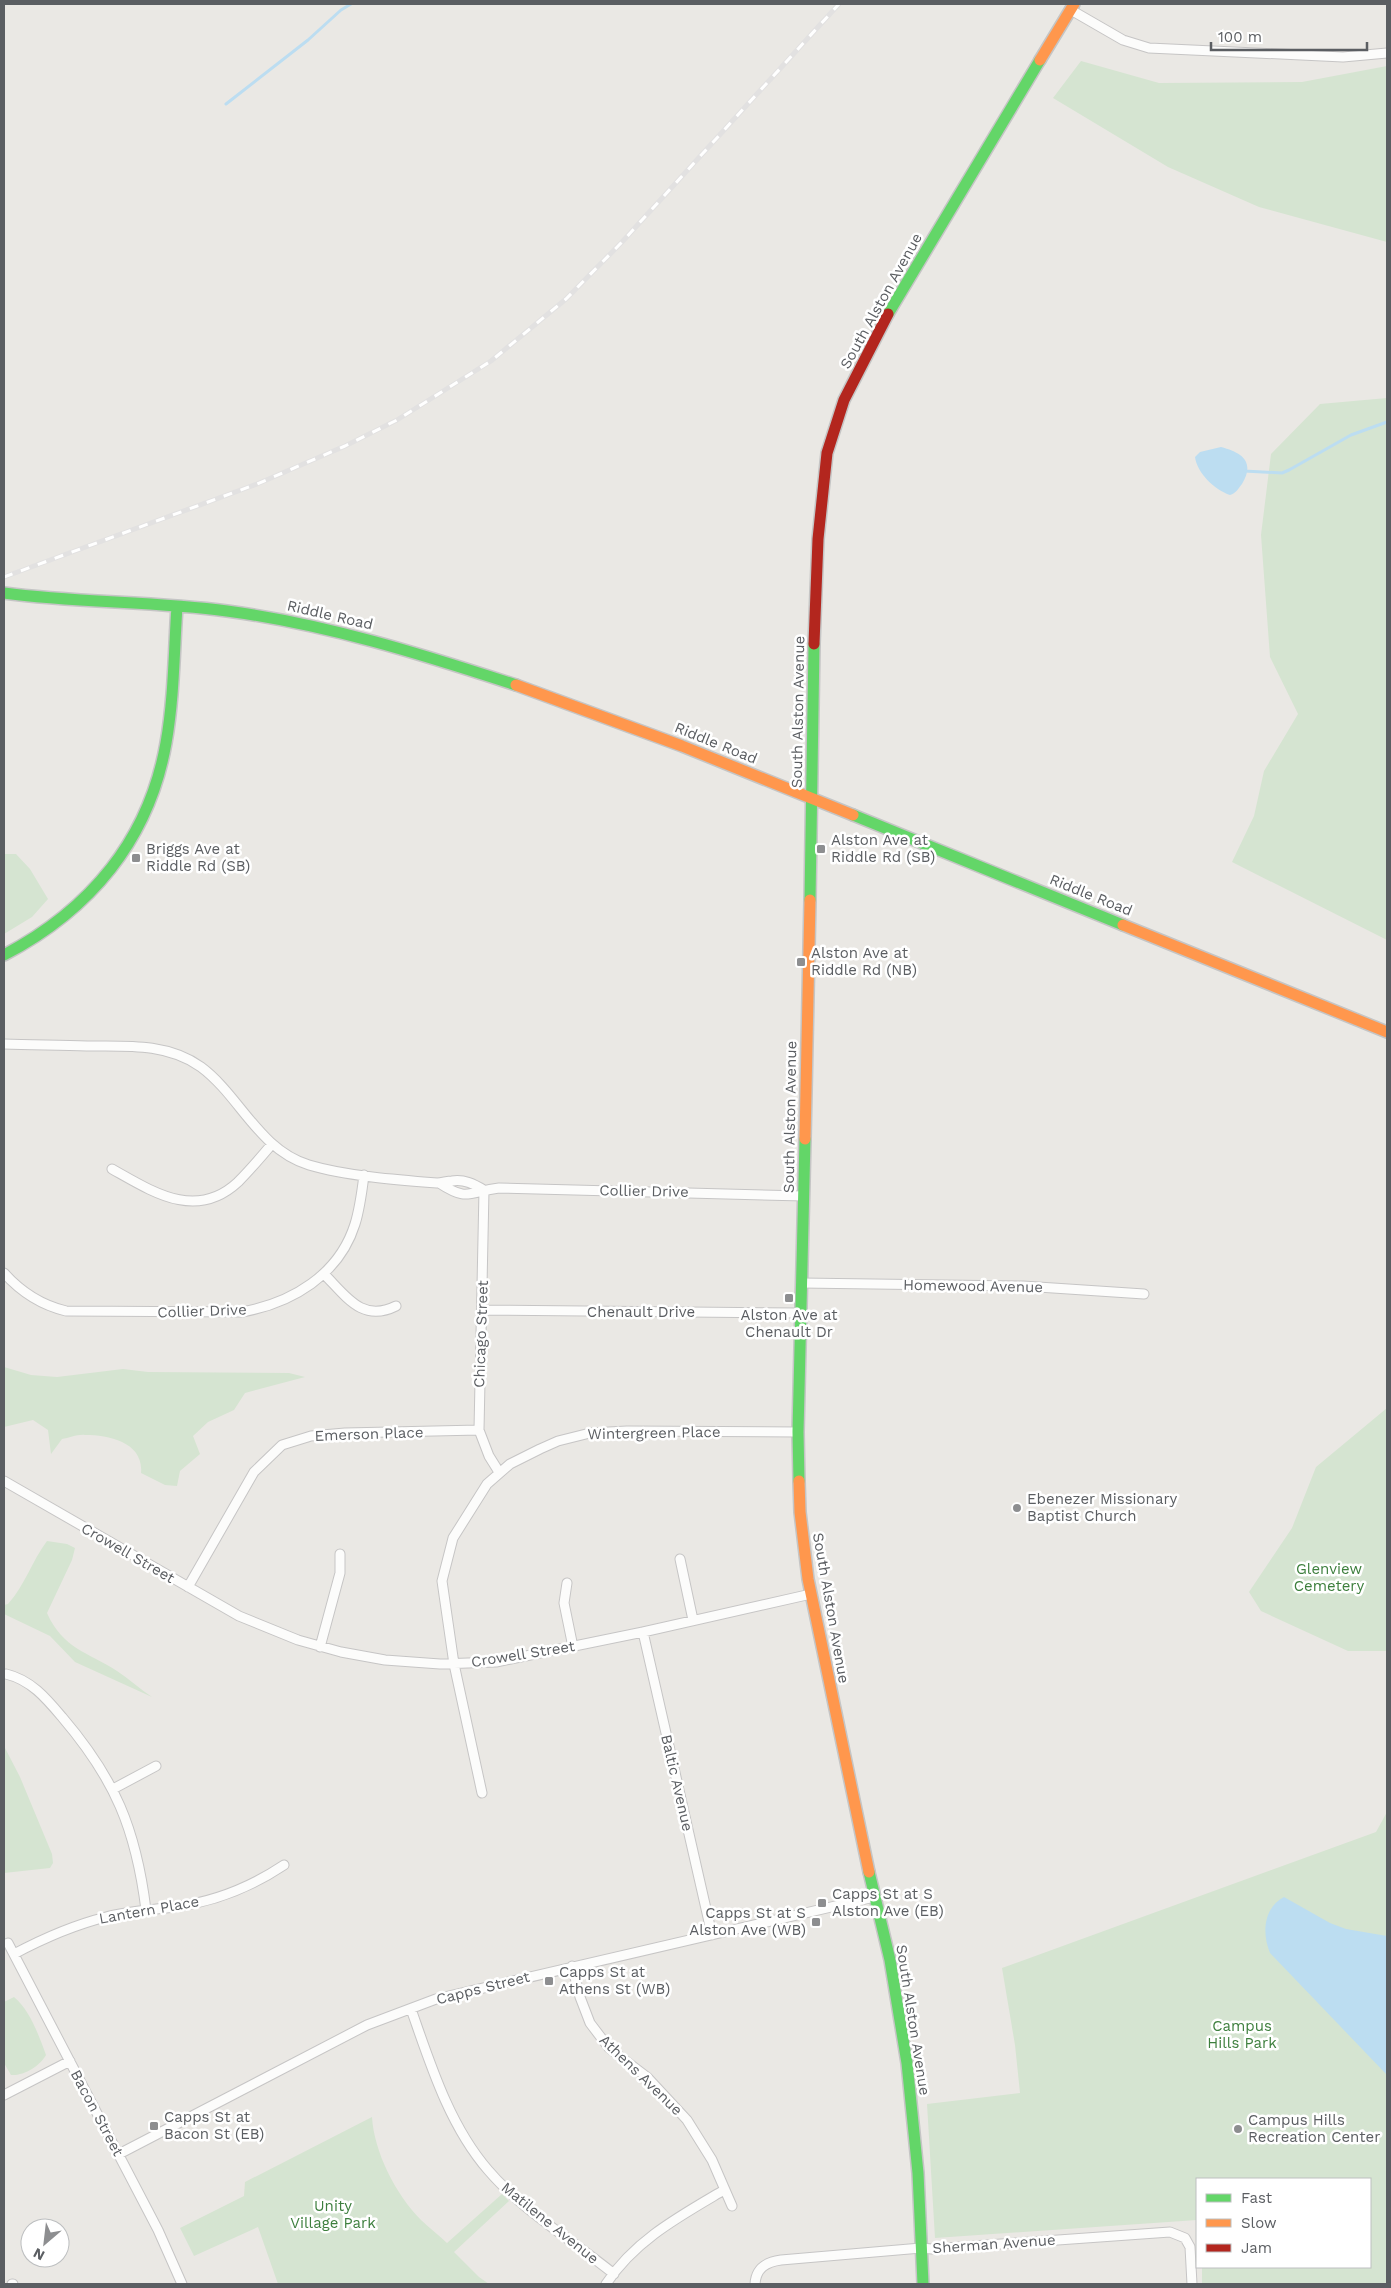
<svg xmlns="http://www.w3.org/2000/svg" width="1391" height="2288" font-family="'Work Sans',sans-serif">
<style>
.green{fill:#d5e4d1}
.water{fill:#bcddf1}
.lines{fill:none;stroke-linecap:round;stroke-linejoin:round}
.stream{stroke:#bcddf1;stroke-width:3}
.street-casing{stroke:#c6c5c5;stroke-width:11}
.fast-casing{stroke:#c5c5c5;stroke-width:14}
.slow-casing{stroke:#c5c5c5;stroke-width:14}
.jam-casing{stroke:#c5c5c5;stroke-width:14}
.street{stroke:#fcfcfb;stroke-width:9}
.fast{stroke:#63d668;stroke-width:11}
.slow{stroke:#ff974d;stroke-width:11}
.jam{stroke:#b3261e;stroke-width:11}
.rail-casing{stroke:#e2e1e1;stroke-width:5}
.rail{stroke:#fff;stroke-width:3;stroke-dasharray:9;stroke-linecap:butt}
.poi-dot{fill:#8d8e90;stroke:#fff;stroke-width:2}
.labels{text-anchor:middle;stroke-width:5;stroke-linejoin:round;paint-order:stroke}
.street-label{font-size:15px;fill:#5b5e62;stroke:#fff}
.poi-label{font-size:15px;fill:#5b5e62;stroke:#fff;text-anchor:start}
.park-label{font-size:15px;fill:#3d7f3d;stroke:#fff}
</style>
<rect width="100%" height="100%" fill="#eae8e4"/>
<!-- green -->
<path class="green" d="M1081,61L1159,83L1302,82L1387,66V242L1259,207L1168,167L1053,98Z
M1387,398V940L1232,862L1254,816L1264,771L1298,714L1270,657L1261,535L1271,454L1320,404Z
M4,854H16L30,869L48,899L32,917L4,934Z
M4,1367L31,1375L57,1377L123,1369L148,1372L289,1373L305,1377L245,1393L234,1410L208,1422L193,1436L200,1454L180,1471L177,1486L165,1485L141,1473C144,1443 110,1435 85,1435C78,1434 69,1438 62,1439L51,1454L48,1430L33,1420L4,1427Z
M1387,1408V1651H1348L1261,1611L1249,1592L1292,1528L1316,1467Z
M47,1541L67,1544L75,1548L72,1560L47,1613C63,1649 88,1652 117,1671C129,1679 140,1689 152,1697L75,1662L50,1636L4,1614V1605L8,1604C25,1585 32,1561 47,1541Z
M4,1746L20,1777L52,1854L53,1863L50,1868L4,1873Z
M1387,1812V2284H1202V2267H1370V2179H1197V2220L935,2238L927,2104L1020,2093L1015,2045L1002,1968L1376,1832Z
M14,1997C30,2010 39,2036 46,2055C40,2066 24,2076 11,2075L4,2063V2002Z
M372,2117C374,2152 396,2195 421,2220C429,2228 439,2235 447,2243L502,2194L509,2201L454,2252L479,2277L489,2284H278L258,2227L194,2256L180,2228L244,2196L245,2182Z"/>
<!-- water -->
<path class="water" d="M1221,447C1243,453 1255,462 1242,484C1238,489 1236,493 1230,495C1215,490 1197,473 1195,457L1200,452Z
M1284,1897L1330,1923L1346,1929L1387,1936V2075L1270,1953C1262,1934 1263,1908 1284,1897Z"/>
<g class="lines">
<!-- stream -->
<path class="stream" d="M226,104L308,40L341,10L351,4
M1244,471L1282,473L1289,470L1351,435L1387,422"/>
<!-- street casing -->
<g class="street-casing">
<path id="street" d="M1071,10L1123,40L1149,48L1343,57L1387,53
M4,1044C32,1045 59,1045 87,1046C126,1046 168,1043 201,1067C240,1096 259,1150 309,1165C346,1176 398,1180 437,1183C442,1183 447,1181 452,1181C464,1179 474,1184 484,1190
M112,1169C153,1192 196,1221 238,1182C250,1170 261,1157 272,1144
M439,1183C468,1202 468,1192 499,1188L804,1196
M484,1190L479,1430L489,1456L499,1472
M4,1273C21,1292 41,1305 66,1311L242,1312C292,1303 339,1275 355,1224C360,1208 362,1191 364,1175
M324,1274C346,1296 362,1323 396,1306
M801,1283L1023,1286L1144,1294
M483,1310L800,1313
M4,1481L239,1616L298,1640L341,1652L385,1660L440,1664L496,1662L643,1632L811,1594
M680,1559L693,1620
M567,1583L564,1603L573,1647
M188,1587L254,1472L282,1445L311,1436L345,1433L479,1430
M643,1632L712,1935
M320,1647L340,1573V1554
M6,1674C31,1680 46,1698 62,1717C115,1779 136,1829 146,1910
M113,1789L156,1766
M482,1793L454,1664L442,1581L453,1538L487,1484L510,1464L540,1449L558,1441L590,1433L627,1431L798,1432
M8,1943L158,2230L182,2284
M14,1954C44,1938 74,1925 106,1917C128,1911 151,1910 174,1907C213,1902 251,1887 284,1865
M572,1966L580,1997L590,2023L609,2048L647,2077L687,2120L712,2160L732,2206
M411,2009C430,2063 449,2125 488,2170C523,2211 572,2240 614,2274
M4,2095L70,2061
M119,2154L367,2025L436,1999L874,1897
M12,2284H13
M606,2284C635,2240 680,2216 724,2190
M755,2284C756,2268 766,2262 781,2260L921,2248L932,2249L1170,2232L1185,2238L1190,2247L1192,2284"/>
</g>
<!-- fast casing -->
<g class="fast-casing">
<path id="fast" d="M888,314L1040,60
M4,593C78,603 153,601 227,611C326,624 421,654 516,685
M853,815L1123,925
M810,900L814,644
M4,955C90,910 149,840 166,743C174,698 174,651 177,606
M799,1481L798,1432L805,1139
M869,1872L890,1960L907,2063L918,2173L923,2284"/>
</g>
<!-- slow casing -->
<g class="slow-casing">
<path id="slow" d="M1040,60L1074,4
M516,685L682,746L853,815
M1123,925L1387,1032
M805,1139L810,900
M799,1481L800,1512L808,1579L869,1872"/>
</g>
<!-- jam casing -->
<g class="jam-casing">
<path id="jam" d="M814,644L818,539L827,453L844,400L888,314"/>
</g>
<!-- street -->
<use href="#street" class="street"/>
<!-- fast -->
<use href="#fast" class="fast"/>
<!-- slow -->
<use href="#slow" class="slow"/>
<!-- jam -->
<use href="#jam" class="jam"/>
<!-- rail casing -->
<g class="rail-casing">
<path id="rail" d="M4,577L257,484L345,446L397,420L491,361L566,299L622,242L839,4"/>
</g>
<!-- rail -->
<use href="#rail" class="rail"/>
</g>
<!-- markers -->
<g class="poi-dot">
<rect x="816" y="844" width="10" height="10" rx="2.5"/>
<rect x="131" y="853" width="10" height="10" rx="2.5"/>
<rect x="796" y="957" width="10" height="10" rx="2.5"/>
<rect x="784" y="1293" width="10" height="10" rx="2.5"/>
<circle cx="1017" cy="1508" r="5"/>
<rect x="817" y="1898" width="10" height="10" rx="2.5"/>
<rect x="811" y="1917" width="10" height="10" rx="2.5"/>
<rect x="544" y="1976" width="10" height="10" rx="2.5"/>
<rect x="149" y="2121" width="10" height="10" rx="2.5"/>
<circle cx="1238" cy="2129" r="5"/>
</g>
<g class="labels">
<!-- street labels -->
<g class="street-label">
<text transform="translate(881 301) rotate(-61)" y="5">South Alston Avenue</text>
<text transform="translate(330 615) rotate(13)" y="5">Riddle Road</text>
<text transform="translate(798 712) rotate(-89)" y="5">South Alston Avenue</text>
<text transform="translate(716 743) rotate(22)" y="5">Riddle Road</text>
<text transform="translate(1091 895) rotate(22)" y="5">Riddle Road</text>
<text transform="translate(790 1117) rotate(-89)" y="5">South Alston Avenue</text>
<text transform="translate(644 1191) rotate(1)" y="5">Collier Drive</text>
<text transform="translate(973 1286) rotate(1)" y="5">Homewood Avenue</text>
<text transform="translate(202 1311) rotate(-2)" y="5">Collier Drive</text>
<text x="641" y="1317">Chenault Drive</text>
<text transform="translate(481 1334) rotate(-88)" y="5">Chicago Street</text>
<text transform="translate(654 1433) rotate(-1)" y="5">Wintergreen Place</text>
<text transform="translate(369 1434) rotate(-2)" y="5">Emerson Place</text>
<text transform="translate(128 1553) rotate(30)" y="5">Crowell Street</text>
<text transform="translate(831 1608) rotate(80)" y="5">South Alston Avenue</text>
<text transform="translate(523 1654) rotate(-9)" y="5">Crowell Street</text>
<text transform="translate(677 1783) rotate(77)" y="5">Baltic Avenue</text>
<text transform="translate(149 1910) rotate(-10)" y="5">Lantern Place</text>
<text transform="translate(483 1988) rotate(-14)" y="5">Capps Street</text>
<text transform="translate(913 2020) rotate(81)" y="5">South Alston Avenue</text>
<text transform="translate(641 2075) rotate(44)" y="5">Athens Avenue</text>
<text transform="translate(97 2113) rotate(62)" y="5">Bacon Street</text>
<text transform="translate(550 2223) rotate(39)" y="5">Matilene Avenue</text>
<text transform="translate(994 2244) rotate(-4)" y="5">Sherman Avenue</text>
</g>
<!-- poi labels -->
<g class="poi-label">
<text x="831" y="845">Alston Ave at<tspan x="831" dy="17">Riddle Rd (SB)</tspan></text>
<text x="146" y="854">Briggs Ave at<tspan x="146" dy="17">Riddle Rd (SB)</tspan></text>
<text x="811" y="958">Alston Ave at<tspan x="811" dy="17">Riddle Rd (NB)</tspan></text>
<text x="789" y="1320" text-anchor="middle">Alston Ave at<tspan x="789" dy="17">Chenault Dr</tspan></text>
<text x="1027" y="1504">Ebenezer Missionary<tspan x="1027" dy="17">Baptist Church</tspan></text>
<text x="832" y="1899">Capps St at S<tspan x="832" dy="17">Alston Ave (EB)</tspan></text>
<text x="806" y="1918" text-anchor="end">Capps St at S<tspan x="806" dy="17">Alston Ave (WB)</tspan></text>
<text x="559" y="1977">Capps St at<tspan x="559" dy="17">Athens St (WB)</tspan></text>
<text x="164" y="2122">Capps St at<tspan x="164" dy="17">Bacon St (EB)</tspan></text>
<text x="1248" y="2125">Campus Hills<tspan x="1248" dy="17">Recreation Center</tspan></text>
</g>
<!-- park labels -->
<g class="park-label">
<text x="1329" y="1574">Glenview<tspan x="1329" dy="17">Cemetery</tspan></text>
<text x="1242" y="2031">Campus<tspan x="1242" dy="17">Hills Park</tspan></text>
<text x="333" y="2211">Unity<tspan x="333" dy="17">Village Park</tspan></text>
</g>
</g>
<!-- border -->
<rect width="1391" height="2288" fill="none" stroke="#5b5e62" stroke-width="10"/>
<!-- legend -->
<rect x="1196" y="2178" width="175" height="90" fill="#ffffff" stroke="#bdbfc0"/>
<rect x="1206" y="2194" width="25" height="8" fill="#63d668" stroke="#bdbfc0"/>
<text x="1241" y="2203" font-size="15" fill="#5b5e62">Fast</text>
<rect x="1206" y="2219" width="25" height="8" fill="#ff974d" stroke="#bdbfc0"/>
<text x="1241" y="2228" font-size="15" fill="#5b5e62">Slow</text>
<rect x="1206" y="2244" width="25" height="8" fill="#b3261e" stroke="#bdbfc0"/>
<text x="1241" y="2253" font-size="15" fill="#5b5e62">Jam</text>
<!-- north arrow -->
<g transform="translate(45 2243) rotate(208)"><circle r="24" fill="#ffffff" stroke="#bdbfc0"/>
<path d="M0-4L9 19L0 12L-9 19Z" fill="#8d8e90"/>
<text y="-8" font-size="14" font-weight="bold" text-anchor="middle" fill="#5b5e62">N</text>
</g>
<!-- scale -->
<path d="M1211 42v8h156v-8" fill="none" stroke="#5b5e62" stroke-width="2.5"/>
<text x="1218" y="42" font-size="15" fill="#5b5e62" stroke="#ffffff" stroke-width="4" paint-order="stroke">100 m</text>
</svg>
